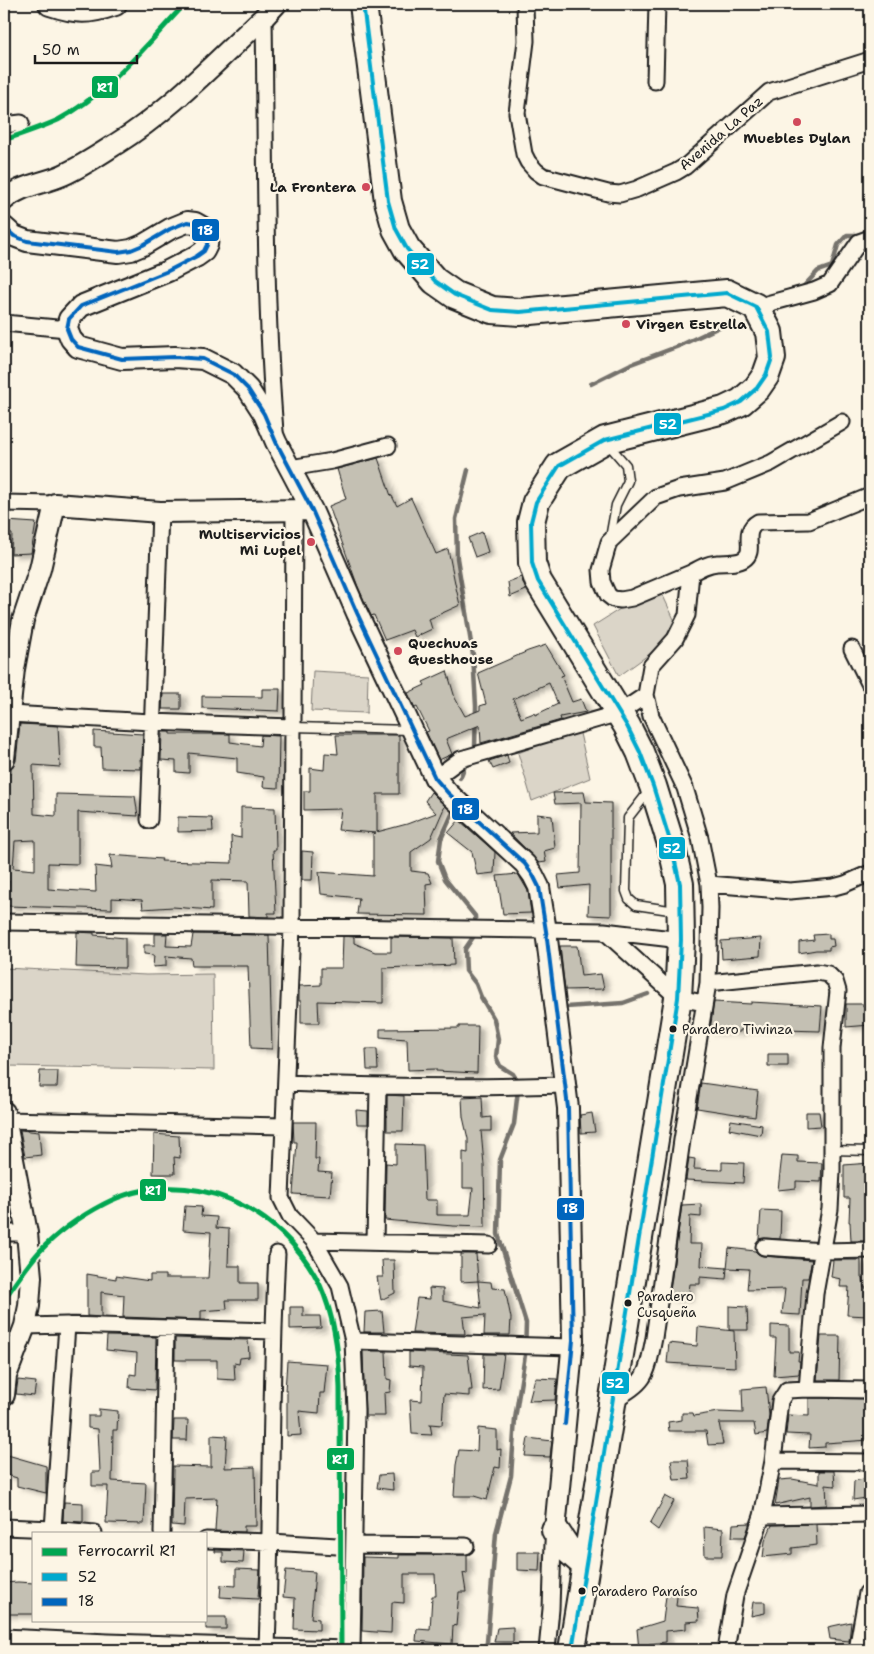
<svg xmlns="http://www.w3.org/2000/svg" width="874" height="1654" font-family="'Shantell Sans',sans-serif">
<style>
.green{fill:#dbd5c8;stroke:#7c7872}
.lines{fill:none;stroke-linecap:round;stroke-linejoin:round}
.stream{stroke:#75726c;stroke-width:4.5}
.building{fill:#c4c0b3;stroke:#1c1c1c;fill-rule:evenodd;filter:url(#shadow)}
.service-casing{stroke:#1c1c1c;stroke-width:11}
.minor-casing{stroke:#1c1c1c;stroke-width:19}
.tertiary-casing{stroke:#1c1c1c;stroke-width:24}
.secondary-casing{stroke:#1c1c1c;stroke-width:26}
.trunk-casing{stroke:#1c1c1c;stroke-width:30}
.service{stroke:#fcf5e5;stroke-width:8}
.minor{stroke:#fcf5e5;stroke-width:15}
.tertiary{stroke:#fcf5e5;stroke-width:20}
.secondary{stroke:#fcf5e5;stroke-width:22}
.trunk{stroke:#fcf5e5;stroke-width:26}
.bus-1-casing{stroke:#fcf5e5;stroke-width:8}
.bus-2-casing{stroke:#fcf5e5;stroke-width:8}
.bus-1{stroke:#00a9ce;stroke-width:4}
.bus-2{stroke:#0065bd;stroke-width:4}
.rail-1-casing{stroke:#fcf5e5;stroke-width:9}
.rail-1{stroke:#00a651;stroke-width:5}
.poi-dot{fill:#d1495b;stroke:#fcf5e5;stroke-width:2}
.bus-dot{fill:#1c1c1c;stroke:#fcf5e5;stroke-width:2}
.labels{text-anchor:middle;stroke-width:4.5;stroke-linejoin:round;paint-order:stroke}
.bus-label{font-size:13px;fill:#1c1c1c;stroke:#fcf5e5;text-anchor:start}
.street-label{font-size:14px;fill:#1c1c1c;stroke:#fcf5e5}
.poi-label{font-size:14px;font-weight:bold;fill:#1c1c1c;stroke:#fcf5e5;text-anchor:end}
.line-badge{stroke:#fcf5e5;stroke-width:2}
.badge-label{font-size:14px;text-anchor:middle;font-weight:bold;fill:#fff}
</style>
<defs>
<filter id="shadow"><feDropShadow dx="5.5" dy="3" stdDeviation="2.5" flood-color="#0004"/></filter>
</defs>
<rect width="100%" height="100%" fill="#fcf5e5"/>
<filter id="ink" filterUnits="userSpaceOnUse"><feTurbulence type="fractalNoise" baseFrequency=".02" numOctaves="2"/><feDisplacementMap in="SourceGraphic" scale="10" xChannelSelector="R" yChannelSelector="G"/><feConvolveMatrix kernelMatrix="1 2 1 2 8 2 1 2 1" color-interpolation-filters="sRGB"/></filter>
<g filter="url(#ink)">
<!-- green -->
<path class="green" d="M658,585L680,632L619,676L593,626Z
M313,671L368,674L367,713L311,711Z
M579,729L590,778L532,801L518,753Z
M4,968L146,975L213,974L214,1070L8,1066L4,1031Z"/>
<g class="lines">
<!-- stream -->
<path class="stream" d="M803,287L818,271L832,266L838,245L847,235H861L870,230
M591,384L631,364L679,346L734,320
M468,470L456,519L457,558L473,655L476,706L475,747
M460,778L465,766
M454,810L441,839L438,861L445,879L475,916L476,933L465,949L466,971L476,984L481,997L494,1019L498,1039L496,1057L500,1066L513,1074L518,1082
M566,1007L623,1003L648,994
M485,1650L487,1642L496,1533L511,1476L515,1419L525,1355L526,1323L498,1234L500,1160L514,1124L518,1090"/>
</g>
<!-- building -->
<path class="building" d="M378,458L391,496H392L397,506L411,498L436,554L448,549L456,588L460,605L429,619L432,629L415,637L412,630L385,640L374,615L371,616L358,587L329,506L346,499L337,469Z
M6,521L36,523L31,553L11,554L12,534L5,533Z
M482,532L488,552L475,557L468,538Z
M521,577L526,590L510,597L508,582Z
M546,645L564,675L561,676L572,702L581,699L586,712L560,717L561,720L481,743L480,725L446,739L452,754L439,760L426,732L429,731L417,707L415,708L408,693L425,685L423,682L447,671L455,698L465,716L480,710V706L486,704L478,673L528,651ZM549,683L558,704L535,715L534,713L521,718L513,699Z
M262,689H280L279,711L202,708V696L262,697Z
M163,694H181V709H162Z
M20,724L58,726L60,767L33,765L34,814L56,816V794L135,796L138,816L78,812V864L48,863V889L96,892L95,866L112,868L110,855L162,859L161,861L232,863L231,836L241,838V807L275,808L276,850H273L276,913H268V917L249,916L248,881L212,880V910L173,907L143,909L142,900L112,898V909L7,906L9,881H4L6,773H11V768L16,761ZM35,840V870L13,868L15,841Z
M94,731L143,734L142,759H140L141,769L102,768L101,747H94Z
M162,732H170V734H230V742L260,746L261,735L279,736L278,788L263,787L264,777L237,773V758L189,753V773L176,772V761L161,760Z
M336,735H399V794H377V832L407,824L436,813L425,801L431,792L445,806L431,838L411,852V871L428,873L432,883L426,884L427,915L357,914L359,898L321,894L319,872L373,876V834L376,833L338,830L341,809L304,810V791H310V768L324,770L325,753L338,754Z
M507,755L509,763L493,769L489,761Z
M584,792L586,802L611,803V916L588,915L589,885L560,888L558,875L580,873L581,803L555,804L553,793Z
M537,814L552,816L555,848L544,851L546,862L539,863L510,833L537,832Z
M178,817L212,818L213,831L178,832Z
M459,820L495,852L494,873L477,875L472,852L448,833Z
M302,851L313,852L312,880H302Z
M518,874L528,891L531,913L503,914L497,876Z
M77,932L94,933V935L125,938V968L76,967Z
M155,934H167L166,946L191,947L193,934L269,935L272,1049L251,1048L248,966H192L191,958L166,956V966L153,967L154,955L144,954V945H155Z
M829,934V939H833L834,946L829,947V950H816L799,953V942L814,940L813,935Z
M343,936L354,937V943L375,952H391V937L453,938L454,965L383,968V1003L318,1001L319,1023H301V1001H299V986L321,985V968H342Z
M761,938L760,956L722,959L721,941Z
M560,946H577L581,976L601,974L604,989L565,990Z
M714,1002L751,1004V1002L822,1006L820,1031L784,1030V1027L740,1030V1032L710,1031Z
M846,1004H863V1006H870V1025L846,1027Z
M459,1026H478L477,1073L436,1071V1069L408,1070L407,1039L380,1037V1029L459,1028Z
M366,1049H377L378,1070H367Z
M768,1054H788V1066H768Z
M40,1071H58L57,1087H39Z
M701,1083L758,1091L755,1117L697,1108Z
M387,1095L404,1096L403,1131H387Z
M482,1097L483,1118L491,1117V1131H481L484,1165L485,1227L453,1226L385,1220L386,1163L396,1164V1144L423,1145L425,1200H437V1215H470L473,1188H463V1152L468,1153V1139L463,1117L462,1098Z
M356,1110L368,1111V1124H357Z
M806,1112H819L821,1126L806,1127Z
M592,1113L595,1132L581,1133L580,1115Z
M731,1120L762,1125L761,1135L729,1129Z
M293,1122H316L315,1159H319L318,1172L332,1173L330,1196L293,1194L297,1142H294Z
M20,1130L39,1132L41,1155L25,1157Z
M154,1134L179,1136L180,1158L174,1157L175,1174H153Z
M782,1155L798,1156V1162L822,1163L821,1182L796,1181V1188L778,1190Z
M689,1158L695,1159L694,1169L722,1170V1162L744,1163L743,1183L686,1180Z
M870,1163V1241H851L850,1222H849L850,1198H844V1165Z
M701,1204V1217L690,1216L689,1244H702L701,1266L727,1268L726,1279L700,1277V1284H690L688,1298H669L682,1205Z
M185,1206L202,1207L201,1216L217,1217L216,1228L229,1229L228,1266H240V1283H258V1300H226L227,1309L201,1311V1320L123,1317L124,1295L101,1292V1317L87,1316V1274L116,1279V1276L150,1281V1275H165V1278H208L211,1232L183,1230Z
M761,1210L781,1211L780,1239L765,1238L759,1239Z
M729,1248L755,1251L758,1254L763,1256L812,1260L808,1278H802L800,1315L782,1314L785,1289L747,1290L749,1269L727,1268Z
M461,1254H476L478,1281L461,1282Z
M382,1260H394L395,1293L381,1300L377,1277H383Z
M833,1260H861V1277H863L864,1288H870V1316L847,1315L849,1287H840L841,1279L831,1277Z
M478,1281L491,1282L492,1288L505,1289L511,1318L510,1335H484L485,1315L463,1317L465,1334L412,1333L417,1298L430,1299L429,1288L443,1289V1301L481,1308Z
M729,1306L747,1307L748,1330H729Z
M290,1307H303V1316H320L321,1328L290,1329Z
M382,1311L384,1332H364L365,1312Z
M771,1325L789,1326V1352H799L798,1361H800L799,1374L774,1376L776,1338H771Z
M698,1327L734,1331L735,1367L667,1363L669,1343L697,1346Z
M107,1336L156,1337L155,1390L129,1388L130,1374L136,1375L137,1353L106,1350Z
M821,1336H840L839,1380H817Z
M175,1338L248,1340L249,1357L240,1358L239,1364L234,1363L235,1380L217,1379V1360H175Z
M363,1351H386L387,1379L391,1380L390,1392L384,1393L385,1416H365Z
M409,1352L468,1355L472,1390H469V1396L444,1394L442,1425L430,1424L432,1435L412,1434L410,1400L422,1401L423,1367L409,1366Z
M484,1354H504L499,1389L483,1390Z
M287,1361L327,1364L324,1393H320L319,1413L299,1411L301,1435L287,1436V1391H285Z
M535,1378L557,1379L555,1400L529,1401Z
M18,1380L36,1382L34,1396L16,1394Z
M766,1387L769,1415L767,1433L756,1435L754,1423H719L723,1444L708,1445L706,1431H669L668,1422L682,1420V1413H693L694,1416L718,1412L743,1413L742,1389Z
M809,1398L870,1399V1440L825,1443V1447L809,1448L810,1435L786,1434L788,1415L809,1416Z
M99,1409L118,1411L117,1430H113L112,1481L146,1483L144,1524L106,1523L108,1486H92V1472H100L98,1429L88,1428V1416H99Z
M174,1420H188L187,1440H173Z
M478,1428L497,1430V1450L501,1449L500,1468L495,1467L487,1500L474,1496H454L456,1465L459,1450L477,1451Z
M211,1435L227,1436L225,1468L255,1467L256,1526H244V1532L215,1531L217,1498L185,1499L184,1526L172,1525L173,1466L211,1467Z
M528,1438L552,1441L550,1457L525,1456Z
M4,1454L46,1466V1493L17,1486V1478L4,1474Z
M671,1460H688L690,1479L674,1480Z
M819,1471H834L835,1486L826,1485L827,1505L810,1506V1497L775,1505L779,1480L792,1479L819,1484Z
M392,1474L393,1490L377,1488L379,1475Z
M868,1478L866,1498L853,1500L854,1481Z
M665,1496L674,1501L658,1530L650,1524Z
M64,1502L83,1503V1522L63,1521Z
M750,1523L745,1537H732L733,1524Z
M816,1524L817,1545L792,1548V1554L763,1557L765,1541L772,1525Z
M704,1527L723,1529L722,1556H705Z
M215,1550L244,1551L243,1563L223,1562V1552H215Z
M517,1552H540L539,1571L517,1570Z
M399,1555H467V1574L463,1573L466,1592H459L456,1626L453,1625L452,1644L416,1641L417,1629L430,1630L432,1596H436L435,1574H404V1603L392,1602L391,1633L362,1631L363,1557L399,1558Z
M236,1569L260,1570L258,1599L220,1597L221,1585L236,1586Z
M286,1570L315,1572L311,1618L319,1619V1630L294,1629L295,1598L283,1597Z
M18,1582L34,1583V1614H4V1583Z
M667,1587H678L676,1606L698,1608L699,1621L686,1622V1629L666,1631V1642L649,1644L650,1650H639L637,1629L663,1621Z
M753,1602H765V1613L751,1616Z
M206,1617H226V1629H206Z
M851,1622L849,1641L830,1639L828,1627Z
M513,1627V1642H494L497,1628Z"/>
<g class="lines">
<!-- service casing -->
<g class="service-casing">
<path id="service" d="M608,444L626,465L628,481L616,505L610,538
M293,727L411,730
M649,791L628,818L626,891L629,899L636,905L676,911
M831,1150L870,1151"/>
</g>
<!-- minor casing -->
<g class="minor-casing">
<path id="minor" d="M525,4L526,41L517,113L524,154L528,162L536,171L543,176L608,193L620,194L637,189L676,172L686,166L769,92L870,60
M264,17C266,154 264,295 275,431
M655,81L657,4
M4,125L21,123
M756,307L814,291L830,284L859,242L870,238
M4,323L67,329
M290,468L332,461L388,446
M4,503L55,504
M294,510L292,927L281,1198L290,1216L314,1241L340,1286L353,1341L356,1410L352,1650
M691,573C700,568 707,564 717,563C725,562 737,564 744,559C757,551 740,532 758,522L809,521L870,496
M852,649L870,685
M10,714L151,722L293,727
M435,778L461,759L619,713L646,695
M149,820L160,512
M709,884L790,891L834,887L845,884L870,873
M4,922L604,931L681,940
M604,931L678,998L704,1003
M708,983L817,972L828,974L835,981L838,991L832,1048V1171L830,1209L815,1294L807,1389L787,1390L780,1401L773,1461L762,1516L735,1595L726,1650
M287,1083C380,1087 472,1088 565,1085
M4,1120L283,1126
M4,1233H27
M314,1241L489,1245
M375,1242L378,1087
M764,1247L824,1251L870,1250
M277,1254C270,1385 272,1516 267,1647L352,1649
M25,1326L67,1325L273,1331
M353,1341L572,1347
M807,1389L870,1390
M612,1401C647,1380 646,1378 654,1338L682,1140L708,983L710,908L709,884L700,838L685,788L651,716L646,695L651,666L675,639L687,615L691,573L632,598L621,600L613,599L608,595L602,582L601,570L609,542L656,497L679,489L725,482L771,463L842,422
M773,1461L870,1462
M762,1516L870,1514
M4,1527L53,1529L94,1533
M53,1529L67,1325
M162,1533L166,1329
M206,1540L271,1542L337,1546
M354,1545L466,1546
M4,1637L108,1642L267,1647V1650
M547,1650L551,1609L553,1543L555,1530
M857,1650L867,1593"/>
</g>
<!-- tertiary casing -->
<g class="tertiary-casing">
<path id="tertiary" d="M4,200C20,185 43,184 63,175C81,167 99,155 116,144C171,110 216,61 264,17L276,4
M4,227L14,236L27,241L118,252L131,250L143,245L170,229L187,222L195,223L202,227L206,231L208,237L207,245L204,251L197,256L168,271L81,306L69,319L67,329L71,339L78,347L122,359L175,357L203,359L233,374L248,389L264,414L276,442L312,510L357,613L435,778L448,793L525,864L533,875L539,887L546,931L568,1108L573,1340L555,1530
M4,759L14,669L23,620L40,569L55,504L160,512L312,510
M4,1112L27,1233L31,1277L29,1306L25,1326L6,1376L4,1395"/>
</g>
<!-- secondary casing -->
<g class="secondary-casing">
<path id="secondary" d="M50,4C77,13 89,13 115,4"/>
</g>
<!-- trunk casing -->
<g class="trunk-casing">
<path id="trunk" d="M363,4L388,201L396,229L407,249L435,281L455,295L492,310L520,312L727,293L756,307L769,332L772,358L766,375L757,388L741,402L724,410L605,440L559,466L536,502L531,522L532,563L538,581L627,726L640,752L653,786L671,844L680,884L681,940L678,998L572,1650
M555,1530L569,1551L585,1565"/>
</g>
<!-- service -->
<use href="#service" class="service"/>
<!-- minor -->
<use href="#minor" class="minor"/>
<!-- tertiary -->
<use href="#tertiary" class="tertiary"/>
<!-- secondary -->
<use href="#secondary" class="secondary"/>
<!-- trunk -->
<use href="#trunk" class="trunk"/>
<!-- bus-1 casing -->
<g class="bus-1-casing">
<path id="bus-1" d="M363,4L388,201L396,229L407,249L435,281L455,295L492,310L520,312L727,293L756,307L769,332L772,358L766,375L757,388L741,402L724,410L605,440L559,466L536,502L531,522L532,563L538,581L627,726L640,752L653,786L671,844L680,884L681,940L678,998L572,1650"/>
</g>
<!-- bus-2 casing -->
<g class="bus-2-casing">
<path id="bus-2" d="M4,227L14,236L27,241L118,252L131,250L143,245L170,229L187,222L195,223L202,227L206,231L208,237L207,245L204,251L197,256L168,271L81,306L69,319L67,329L71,339L78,347L122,359L175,357L203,359L233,374L248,389L264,414L276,442L312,510L357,613L435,778L448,793L525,864L533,875L539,887L546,931L568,1108L573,1340L565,1424"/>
</g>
<!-- bus-1 -->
<use href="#bus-1" class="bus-1"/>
<!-- bus-2 -->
<use href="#bus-2" class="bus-2"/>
<!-- rail-1 casing -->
<g class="rail-1-casing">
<path id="rail-1" d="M4,140C22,134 40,128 58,120C109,93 146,45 185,4
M4,1299C16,1283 27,1265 40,1251C58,1232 81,1216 104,1204C186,1162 282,1206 320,1285C335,1318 339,1353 340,1388L341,1650"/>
</g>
<!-- rail-1 -->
<use href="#rail-1" class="rail-1"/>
</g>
</g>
<!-- markers -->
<g class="poi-dot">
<circle cx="797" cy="122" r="5"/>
<circle cx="366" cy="187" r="5"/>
<circle cx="626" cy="324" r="5"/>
<circle cx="311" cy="542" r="5"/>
<circle cx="398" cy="651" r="5"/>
</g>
<g class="bus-dot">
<circle cx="673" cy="1029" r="4.5"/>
<circle cx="628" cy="1303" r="4.5"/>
<circle cx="582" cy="1591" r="4.5"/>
</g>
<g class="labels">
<!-- bus labels -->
<g class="bus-label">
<text x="682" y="1034">Paradero Tiwinza</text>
<text x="637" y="1301">Paradero<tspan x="637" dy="16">Cusqueña</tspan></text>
<text x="591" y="1596">Paradero Paraíso</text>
</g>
<!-- street labels -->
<g class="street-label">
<text transform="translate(721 133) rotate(-41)" y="5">Avenida La Paz</text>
</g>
<!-- poi labels -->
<g class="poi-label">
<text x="797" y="143" text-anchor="middle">Muebles Dylan</text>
<text x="356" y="192">La Frontera</text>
<text x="636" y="329" text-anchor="start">Virgen Estrella</text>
<text x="301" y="539">Multiservicios<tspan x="301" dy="16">Mi Lupel</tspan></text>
<text x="408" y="648" text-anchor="start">Quechuas<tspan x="408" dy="16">Guesthouse</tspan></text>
</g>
</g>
<g class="line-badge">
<rect x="91" y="75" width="28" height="24" rx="5" fill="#00a651"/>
<rect x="191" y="218" width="29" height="24" rx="5" fill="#0065bd"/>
<rect x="406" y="252" width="29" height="24" rx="5" fill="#00a9ce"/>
<rect x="653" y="412" width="29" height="24" rx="5" fill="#00a9ce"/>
<rect x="451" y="797" width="29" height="24" rx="5" fill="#0065bd"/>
<rect x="658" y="836" width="28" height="24" rx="5" fill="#00a9ce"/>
<rect x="139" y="1178" width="28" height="24" rx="5" fill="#00a651"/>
<rect x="556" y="1197" width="29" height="24" rx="5" fill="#0065bd"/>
<rect x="601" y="1371" width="29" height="24" rx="5" fill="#00a9ce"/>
<rect x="326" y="1447" width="29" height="24" rx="5" fill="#00a651"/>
</g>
<g class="badge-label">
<text x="105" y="92">R1</text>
<text x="205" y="235">18</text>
<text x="420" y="269">52</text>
<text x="668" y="429">52</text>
<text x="465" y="814">18</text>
<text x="672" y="853">52</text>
<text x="153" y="1195">R1</text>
<text x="570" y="1213">18</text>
<text x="615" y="1388">52</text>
<text x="340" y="1464">R1</text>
</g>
<!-- margin -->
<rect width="874" height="1654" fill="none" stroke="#fcf5e5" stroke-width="20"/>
<rect x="10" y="10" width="854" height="1634" fill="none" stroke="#1c1c1c" stroke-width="2" filter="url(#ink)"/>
<!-- legend -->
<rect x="32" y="1532" width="175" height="90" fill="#fcf5e5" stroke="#a29e95"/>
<rect x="42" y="1548" width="25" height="8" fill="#00a651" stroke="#a29e95"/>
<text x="78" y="1556" font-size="15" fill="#1c1c1c">Ferrocarril R1</text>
<rect x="42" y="1573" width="25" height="8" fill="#00a9ce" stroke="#a29e95"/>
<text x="78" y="1582" font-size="15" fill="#1c1c1c">52</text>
<rect x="42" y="1598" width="25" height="8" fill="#0065bd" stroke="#a29e95"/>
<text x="78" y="1606" font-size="15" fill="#1c1c1c">18</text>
<!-- scale -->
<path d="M35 55v8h102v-8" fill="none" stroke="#1c1c1c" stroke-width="2.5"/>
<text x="42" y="55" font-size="15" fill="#1c1c1c" stroke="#fcf5e5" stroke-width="4" paint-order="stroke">50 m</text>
</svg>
